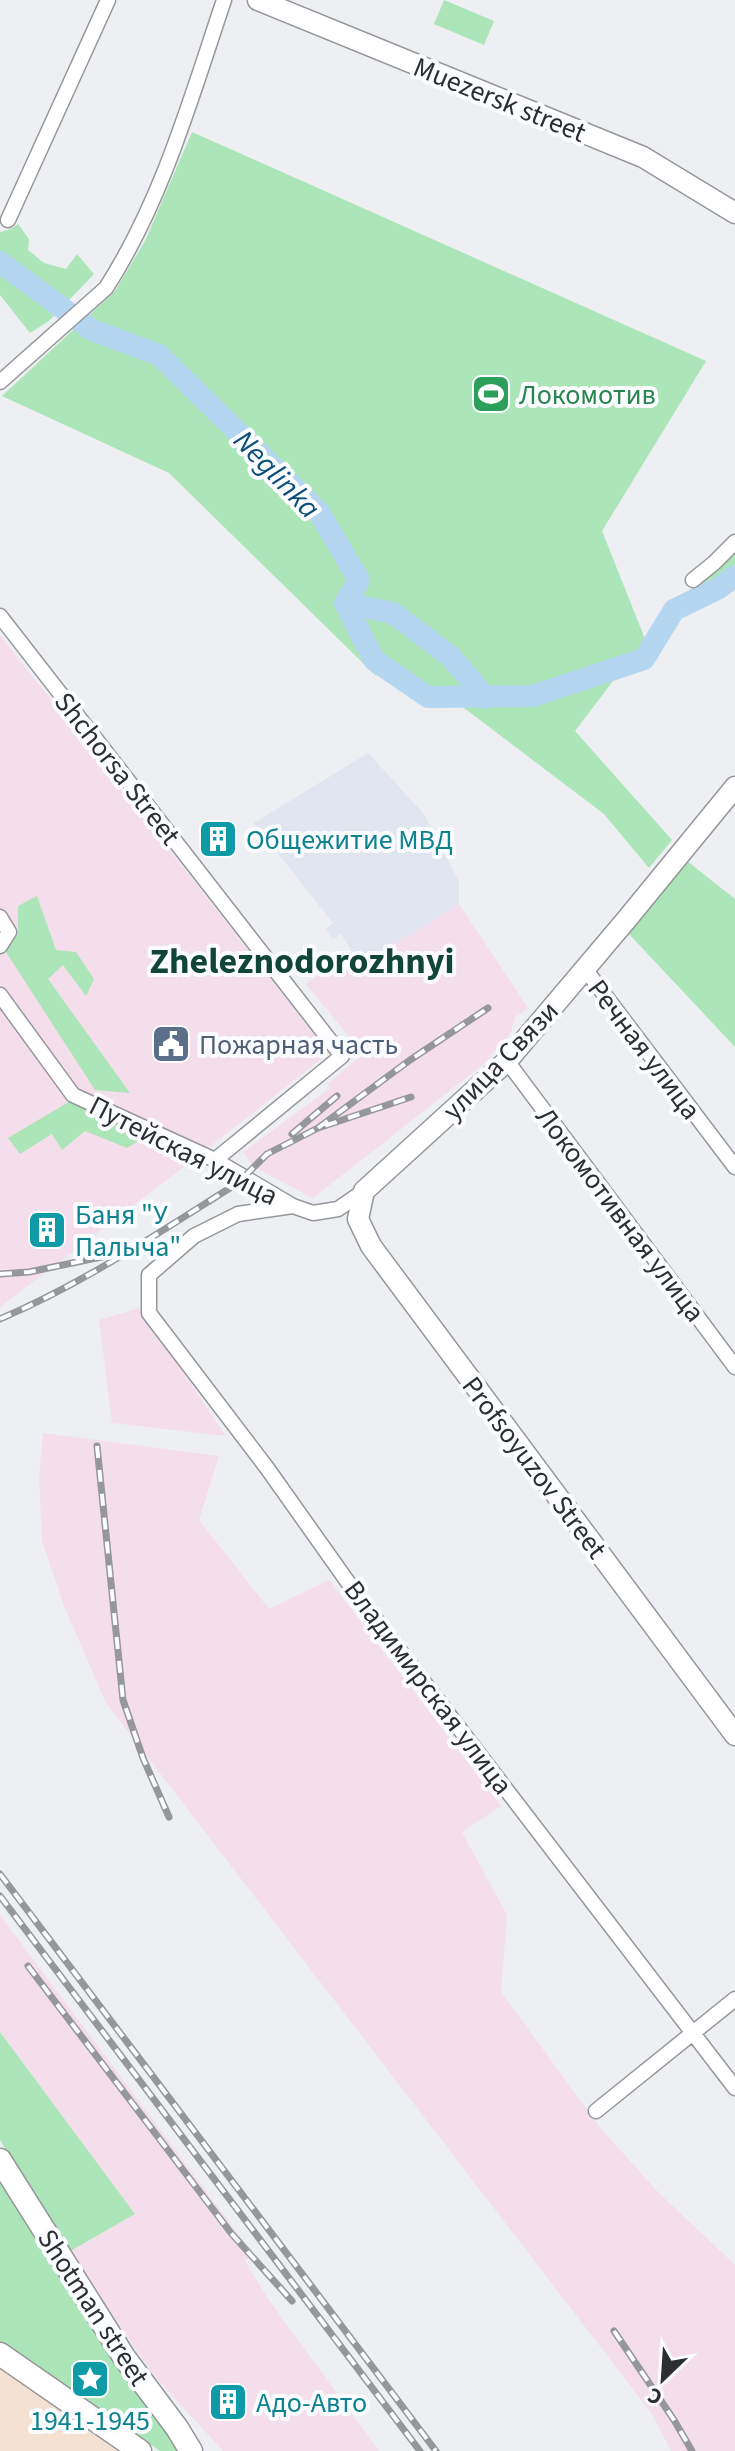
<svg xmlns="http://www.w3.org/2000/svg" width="735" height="2451" font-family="'Source Sans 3',sans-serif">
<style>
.commercial{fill:#f5e1d2}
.industrial{fill:#f4deec}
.built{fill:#e0e5f0}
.green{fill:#ace5b8}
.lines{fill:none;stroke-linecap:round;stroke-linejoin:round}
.river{stroke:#b5d6f1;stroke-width:22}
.street-casing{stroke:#95979b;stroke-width:17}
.secondary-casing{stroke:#95979b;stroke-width:23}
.primary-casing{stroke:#95979b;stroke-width:25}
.street{stroke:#fff;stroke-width:14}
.secondary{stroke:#fff;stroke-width:20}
.primary{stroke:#fff;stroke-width:22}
.rail-casing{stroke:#95979a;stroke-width:7}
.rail{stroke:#fbfcff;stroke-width:4;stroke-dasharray:12;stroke-linecap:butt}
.labels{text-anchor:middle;stroke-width:8;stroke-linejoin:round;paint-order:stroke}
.street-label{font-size:28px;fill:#2d2e30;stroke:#fbfcff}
.leisure-label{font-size:28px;fill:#27864d;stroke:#fbfcff;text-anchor:start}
.culture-label{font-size:28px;fill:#0d838f;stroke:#fbfcff;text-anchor:start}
.service-label{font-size:28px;fill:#4e5e75;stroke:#fbfcff;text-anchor:start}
.water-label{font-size:30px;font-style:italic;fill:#094d78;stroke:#fbfcff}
.district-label{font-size:36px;font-weight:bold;fill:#104537;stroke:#fbfcff}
</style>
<rect width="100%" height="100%" fill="#edeff3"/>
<!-- commercial -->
<path class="commercial" d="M0,2367L117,2451H0Z"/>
<!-- industrial -->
<path class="industrial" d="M0,635L329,1053L193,1160L0,1307Z
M459,904L528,1008L515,1017L511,1032L485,1063L313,1198L254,1167L243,1152L330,1088L327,1084L363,1054L306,984L352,951L364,959L417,931Z
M139,1308L226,1436L112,1423L99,1320Z
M43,1433L219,1456L199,1520L269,1609L329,1580L501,1806L462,1832L507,1915L501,1992L602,2130L659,2193L735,2265V2451H671L652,2414L106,1703L64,1606L42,1541L39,1476Z
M0,1915L253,2254L245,2261L266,2296L379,2451H223L157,2379L67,2253L135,2214L0,2032Z"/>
<!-- built -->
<path class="built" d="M368,753L423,813L459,881V904L417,931L364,959L352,951L341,934L333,939L326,929L333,923L254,823Z"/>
<!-- green -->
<path class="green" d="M444,0L494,21L484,45L434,24Z
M192,132L706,361L602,531L645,639L575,731L672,840L649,868L604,814L439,689L375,675L169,473L2,396L115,291L145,241Z
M18,224L29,239L28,250L44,263L66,269L77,254L94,274L49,321L30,333L0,295V232L11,229Z
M735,549V570L710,590L701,585L702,578Z
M687,861L735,899V1047L629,934Z
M37,896L56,950L76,952L94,979L86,996L63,965L48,979L130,1093L95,1090L4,949L18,934V906Z
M72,1100L146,1136L127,1148L85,1131L62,1150L52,1134L20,1154L8,1138Z
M0,2032L135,2214L67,2253L0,2140Z
M0,2170L178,2450L177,2451H160L0,2341Z"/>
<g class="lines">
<!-- river -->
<path class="river" d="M0,262L92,330L159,355L319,512L359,580L345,603L374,660L428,697L533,696L644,659L674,610L719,588L735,576
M345,603L393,613L451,657L486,698"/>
<!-- street casing -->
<g class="street-casing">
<path id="street" d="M8,220L108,0
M0,382L106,288C162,201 191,98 224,0
M693,580L714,563L735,542
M0,616L342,1056L215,1160
M0,917L9,932L0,946
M585,969L735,1167
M0,995L73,1095L215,1160L293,1206L313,1213L338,1209L364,1191
M507,1061L735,1367
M293,1206L238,1214L194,1236L149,1275V1313L267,1468L357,1595L735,2088
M596,2111L735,1999"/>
</g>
<!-- secondary casing -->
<g class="secondary-casing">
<path id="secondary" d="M258,0L643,157L735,213
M735,787L627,919L507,1061L364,1191L358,1219L371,1246L735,1735"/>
</g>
<!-- primary casing -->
<g class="primary-casing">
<path id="primary" d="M0,2160L124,2357L177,2428L191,2451
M0,2354L140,2451"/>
</g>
<!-- street -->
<use href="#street" class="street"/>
<!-- secondary -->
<use href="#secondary" class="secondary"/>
<!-- primary -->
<use href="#primary" class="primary"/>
<!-- rail casing -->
<g class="rail-casing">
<path id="rail" d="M318,1128L410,1060L488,1008
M292,1134L337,1096
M245,1176L267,1154L318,1128L411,1097
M0,1274L29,1272L111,1255
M0,1319C82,1284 155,1235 230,1188
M97,1446L123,1700L143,1758L169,1817
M0,1874L436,2451
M0,1896L420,2451
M28,1966L231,2233L292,2301
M614,2331L674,2420L692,2451"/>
</g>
<!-- rail -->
<use href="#rail" class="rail"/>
</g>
<!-- icons -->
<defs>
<g id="stadium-square" transform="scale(2)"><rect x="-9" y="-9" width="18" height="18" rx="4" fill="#2e9e5b" stroke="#fbfcff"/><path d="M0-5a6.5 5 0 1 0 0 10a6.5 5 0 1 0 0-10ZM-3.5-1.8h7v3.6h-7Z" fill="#fff"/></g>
<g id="building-square" transform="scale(2)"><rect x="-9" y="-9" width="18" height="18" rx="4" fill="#0f9aa8" stroke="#fbfcff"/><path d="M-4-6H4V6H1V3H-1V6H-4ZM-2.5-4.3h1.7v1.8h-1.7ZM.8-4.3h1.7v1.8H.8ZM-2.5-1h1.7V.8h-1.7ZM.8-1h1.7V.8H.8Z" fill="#fff"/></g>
<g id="civic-square" transform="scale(2)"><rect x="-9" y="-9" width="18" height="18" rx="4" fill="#5c6f8a" stroke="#fbfcff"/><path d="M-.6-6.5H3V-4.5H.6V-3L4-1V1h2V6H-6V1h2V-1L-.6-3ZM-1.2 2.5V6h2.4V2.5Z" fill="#fff"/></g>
<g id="sight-square" transform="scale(2)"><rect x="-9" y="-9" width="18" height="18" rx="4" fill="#0f9aa8" stroke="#fbfcff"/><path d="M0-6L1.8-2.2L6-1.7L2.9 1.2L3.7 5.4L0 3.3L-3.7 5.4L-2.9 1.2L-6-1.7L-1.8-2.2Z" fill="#fff"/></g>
</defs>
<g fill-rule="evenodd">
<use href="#stadium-square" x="491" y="394"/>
<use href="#building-square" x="218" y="839"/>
<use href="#civic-square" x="171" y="1044"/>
<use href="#building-square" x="47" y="1230"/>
<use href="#sight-square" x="90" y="2379"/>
<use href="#building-square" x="228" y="2402"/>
</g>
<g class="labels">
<!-- street labels -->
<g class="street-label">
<text transform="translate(500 99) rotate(22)" y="10">Muezersk street</text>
<text transform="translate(118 768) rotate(52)" y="10">Shchorsa Street</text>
<text transform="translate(645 1049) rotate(53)" y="10">Речная улица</text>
<text transform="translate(500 1060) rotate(-46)" y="10">улица Связи</text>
<text transform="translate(184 1150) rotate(27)" y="10">Путейская улица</text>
<text transform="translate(621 1214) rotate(53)" y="10">Локомотивная улица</text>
<text transform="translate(535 1467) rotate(53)" y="10">Profsoyuzov Street</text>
<text transform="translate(429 1687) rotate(53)" y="10">Владимирская улица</text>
<text transform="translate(94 2307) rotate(57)" y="10">Shotman street</text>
</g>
<!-- leisure labels -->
<g class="leisure-label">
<text x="519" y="404">Локомотив</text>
</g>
<!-- culture labels -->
<g class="culture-label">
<text x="246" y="849">Общежитие МВД</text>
<text x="75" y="1224">Баня "У<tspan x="75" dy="32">Палыча"</tspan></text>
<text x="256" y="2412">Адо-Авто</text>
<text x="90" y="2430" text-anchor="middle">1941-1945</text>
</g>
<!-- service labels -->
<g class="service-label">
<text x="199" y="1054">Пожарная часть</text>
</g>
<!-- water labels -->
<g class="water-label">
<text transform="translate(277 474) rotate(46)" y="10">Neglinka</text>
</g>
<!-- district labels -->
<g class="district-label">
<text x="302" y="973">Zheleznodorozhnyi</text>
</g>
</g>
<!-- north arrow -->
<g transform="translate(663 2379) rotate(205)" stroke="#fbfcff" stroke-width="6" paint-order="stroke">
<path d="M0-6L14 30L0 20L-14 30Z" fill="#2d2e30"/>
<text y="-12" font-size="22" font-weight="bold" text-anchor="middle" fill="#2d2e30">С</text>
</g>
</svg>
